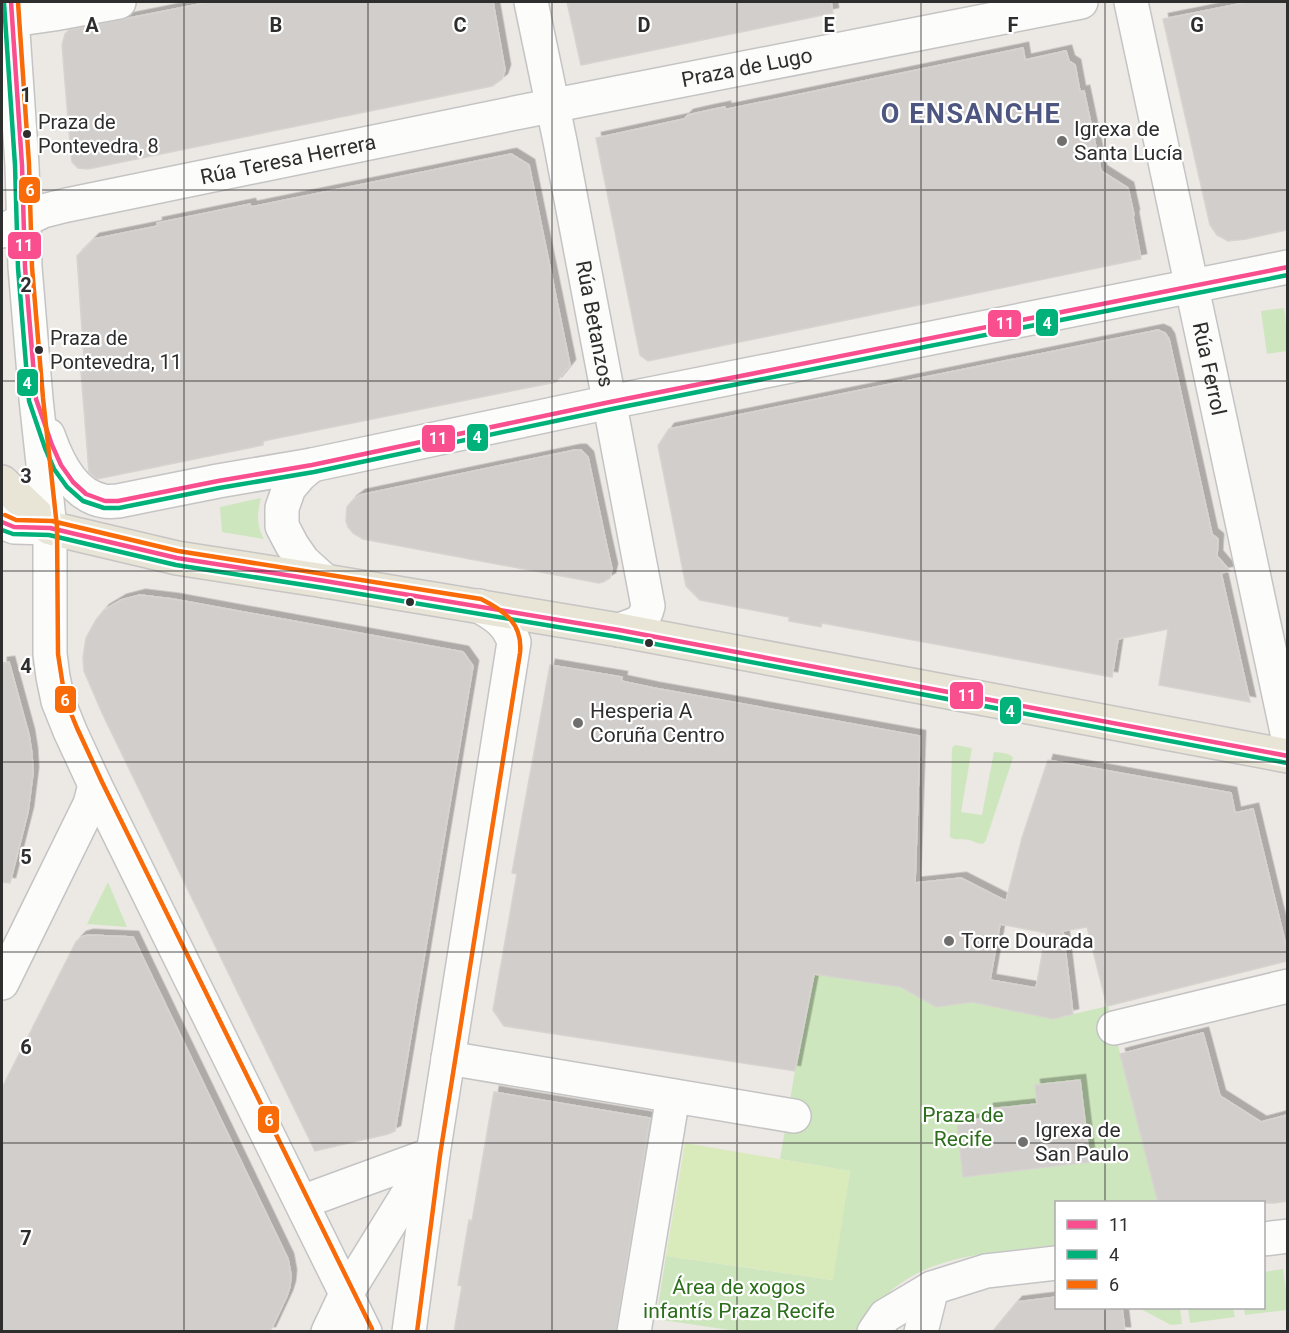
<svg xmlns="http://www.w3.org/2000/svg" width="1289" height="1333" font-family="Roboto,sans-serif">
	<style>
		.green { fill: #cee6be }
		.pitch { fill: #d9eabb }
		.building { fill: #d1cecb; stroke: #d7d4d0; stroke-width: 1.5; fill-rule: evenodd; filter: url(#shadow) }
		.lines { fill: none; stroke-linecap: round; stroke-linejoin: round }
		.minor-casing { stroke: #c5c4c5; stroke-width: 36 }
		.major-casing { stroke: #c6c5c4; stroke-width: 36 }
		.minor { stroke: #fcfcfb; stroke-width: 33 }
		.major { stroke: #e8e4d6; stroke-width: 33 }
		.bus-1-casing { stroke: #fff; stroke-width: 9 }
		.bus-2-casing { stroke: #fff; stroke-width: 9 }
		.bus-3-casing { stroke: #fff; stroke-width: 9 }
		.bus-1 { stroke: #f94f8e; stroke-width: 4.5 }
		.bus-2 { stroke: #00b17a; stroke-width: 4.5 }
		.bus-3 { stroke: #f96b09; stroke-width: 4.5 }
		.grid { fill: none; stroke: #2e2e2e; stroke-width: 1.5; stroke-opacity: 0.55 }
		.bus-dot { fill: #2e2e2e; stroke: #fff; stroke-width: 2 }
		.poi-dot { fill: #706f6e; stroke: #fff; stroke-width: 2 }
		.labels { text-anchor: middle; stroke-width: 4.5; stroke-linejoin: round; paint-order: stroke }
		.bus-label { font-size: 20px; fill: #2e2e2e; stroke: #fff; text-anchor: start }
		.street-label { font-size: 21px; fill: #2e2e2e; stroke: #fff }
		.poi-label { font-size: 21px; fill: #2e2e2e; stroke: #fff; text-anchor: start }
		.park-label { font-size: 21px; fill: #2c6e1b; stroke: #fff }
		.district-label { font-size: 27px; font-weight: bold; letter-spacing: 1.5px; fill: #4d5680; stroke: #fff }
		.grid-label { font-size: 20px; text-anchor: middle; font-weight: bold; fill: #2e2e2e; stroke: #fff; stroke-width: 4.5; stroke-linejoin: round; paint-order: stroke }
		.line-badge { stroke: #fff; stroke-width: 2 }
		.badge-label { font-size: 16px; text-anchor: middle; font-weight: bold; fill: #fff }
	</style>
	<defs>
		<filter id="shadow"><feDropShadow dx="5.5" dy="-5.5" stdDeviation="0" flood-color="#0004"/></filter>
	</defs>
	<rect width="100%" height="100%" fill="#ece8e4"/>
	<!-- green -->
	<path class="green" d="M 1284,308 L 1287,332 L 1287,351 L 1267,354 L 1261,311 Z
		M 261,498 C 257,514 256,524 264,539 L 222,532 L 220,507 Z
		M 955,745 L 972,748 L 961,812 L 982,815 L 994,752 C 1000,753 1009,752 1013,758 L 986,840 L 983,844 C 978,844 974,841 969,840 C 962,838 956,841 950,837 L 952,748 Z
		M 108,882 L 127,927 L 87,924 Z
		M 815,974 L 901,987 L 936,1007 L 972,1002 L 1053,1019 L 1108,1006 L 1157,1198 L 1162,1202 L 1056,1202 L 1056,1245 C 1003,1252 936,1253 893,1289 C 878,1300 868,1317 857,1331 L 736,1331 L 656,1319 L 666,1256 L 832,1280 L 850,1171 L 780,1159 L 795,1071 Z
		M 1283,1269 L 1287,1299 L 1287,1310 L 1245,1315 L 1244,1308 L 1264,1308 L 1264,1272 Z
		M 1139,1308 L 1180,1308 L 1182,1324 L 1171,1325 Z
		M 1188,1308 L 1233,1308 L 1235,1317 L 1190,1323 Z"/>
	<!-- pitch -->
	<path class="pitch" d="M 685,1143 L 850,1171 L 833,1280 L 666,1256 Z"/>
	<!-- building -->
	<path class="building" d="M 210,2 L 493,2 L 505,70 L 502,79 L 492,86 L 88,169 L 78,168 L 72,162 L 71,155 L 62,45 L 65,34 L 69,30 Z
		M 567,2 L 831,2 L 833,13 L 581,65 Z
		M 1249,2 L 1287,2 L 1287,230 L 1246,239 L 1228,241 L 1217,235 L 1210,225 L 1163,19 Z
		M 1023,48 L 1025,60 L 1066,51 L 1069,61 L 1075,65 L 1080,92 L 1084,91 L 1101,171 L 1128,188 L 1134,215 L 1133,217 L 1141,259 L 648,361 L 640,355 L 596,138 L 684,119 L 688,115 L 710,110 L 725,107 L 725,109 L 728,109 Z
		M 511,154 L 529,165 L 570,365 L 556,382 L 263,441 L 263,445 L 97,479 L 89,472 L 80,359 L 84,359 L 77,256 L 94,239 L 158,226 L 157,223 L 250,204 L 251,207 Z
		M 1158,330 L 1165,333 L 1169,339 L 1212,534 L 1218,539 L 1217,556 L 1230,571 L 1221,573 L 1250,702 L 1159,685 L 1168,629 L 1118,639 L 1112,677 L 822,623 L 821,627 L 789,621 L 789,617 L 700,600 L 686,586 L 658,446 L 669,429 Z
		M 575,450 L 581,450 L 588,457 L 607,547 L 612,569 L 610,578 L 603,582 L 599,583 L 363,539 L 353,533 L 348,527 L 346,521 L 347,507 L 352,501 L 360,495 Z
		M 140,595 L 173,599 L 463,652 L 473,666 L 395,1131 L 388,1134 L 315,1151 L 103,715 L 84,671 L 83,658 L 86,638 L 96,620 L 104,610 L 121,600 Z
		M 9,662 L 29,735 L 32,754 L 33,773 L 28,812 L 10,883 L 2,882 L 2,663 Z
		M 550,665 L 622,677 L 621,681 L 654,688 L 920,736 L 915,883 L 961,878 L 1006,901 L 1022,838 L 1048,760 L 1231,793 L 1235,813 L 1253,809 L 1287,950 L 1287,961 L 1107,1006 L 1087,927 L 1063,931 L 1073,1014 L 1053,1019 L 972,1002 L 936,1007 L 901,987 L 814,974 L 795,1071 L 504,1026 L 493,1010 L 517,874 L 512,873 ZM 1000,924 L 1046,933 L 1036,988 L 990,980 Z
		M 88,935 L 133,937 L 288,1259 L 291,1275 L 290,1286 L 287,1296 L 270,1332 L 2,1332 L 2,1088 L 76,942 L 81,937 Z
		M 1203,1033 L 1220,1096 L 1261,1122 L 1287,1115 L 1287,1201 L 1275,1203 L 1158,1203 L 1120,1054 Z
		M 1080,1080 L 1090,1162 L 963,1177 L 957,1122 L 989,1118 L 988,1109 L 1037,1104 L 1035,1085 Z
		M 494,1092 L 650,1118 L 616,1332 L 454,1332 L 462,1286 L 458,1285 L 469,1220 L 472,1221 Z
		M 1056,1297 L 1056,1308 L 1122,1308 L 1125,1332 L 992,1332 L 1017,1302 Z"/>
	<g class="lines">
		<!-- minor casing -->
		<g class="minor-casing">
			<g id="minor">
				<path d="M 11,2 L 22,165 L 25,267 L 36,399 L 50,528 L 50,654 L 53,677 L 58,701 L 70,731 L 95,785 L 365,1332"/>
				<path id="s1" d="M 531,2 L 560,141 L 648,606 C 644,624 635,624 619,630"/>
				<path id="s2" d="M 1131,2 L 1288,737"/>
				<path d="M 12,20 L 54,14 L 119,2"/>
				<path id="s3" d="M 2,231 L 43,211 L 67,205 L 520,112 L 1081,2"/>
				<path d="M 48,435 C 57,461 73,496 104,501 C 108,502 114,501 118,501 L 218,481 L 312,465 L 610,402 L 1288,267"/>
				<path d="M 312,465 L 300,475 L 289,488 L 282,508 L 282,526 L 292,545 L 303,561 L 325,581"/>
				<path d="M 2,522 L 14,527 L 50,528"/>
				<path d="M 2,983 L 90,804 L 95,785"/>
				<path d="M 1114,1028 L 1288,986"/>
				<path d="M 448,1058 L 794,1116"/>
				<path d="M 302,1202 L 433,1154"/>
				<path d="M 1264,1239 L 1288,1236"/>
				<path d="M 328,1332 L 346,1294 L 427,1163"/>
				<path d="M 409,1332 L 433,1154 L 514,642 C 507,622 496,616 479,606"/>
				<path d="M 634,1332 L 673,1096"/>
				<path d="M 874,1332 L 885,1316 L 932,1288 L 986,1271 L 1056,1263"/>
				<path d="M 921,1332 L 932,1288"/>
			</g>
		</g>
		<!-- major casing -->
		<g class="major-casing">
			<path id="major" d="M 2,482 L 50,528 L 177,558 L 325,581 L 619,630 L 1288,756"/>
		</g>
		<!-- minor -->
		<use href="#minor" class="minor"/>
		<!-- major -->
		<use href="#major" class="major"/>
		<!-- bus-1 casing -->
		<g class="bus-1-casing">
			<path id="bus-1" d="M 11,2 L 22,165 L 25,267 L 36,399 L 52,445 L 61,465 L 73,482 L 86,494 L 105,501 L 118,501 L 218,481 L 312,465 L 610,402 L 1288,267
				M 2,522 L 14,527 L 50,528 L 177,558 L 325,581 L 619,630 L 1288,756"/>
		</g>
		<!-- bus-2 casing -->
		<g class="bus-2-casing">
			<path id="bus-2" d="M 4,3 L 15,165 L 18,268 L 29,401 L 45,448 L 54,469 L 67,487 L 83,501 L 104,508 L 119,508 L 219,488 L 314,472 L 612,409 L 1288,275
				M 2,530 L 13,534 L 49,535 L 176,565 L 324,588 L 618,637 L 1287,763"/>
		</g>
		<!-- bus-3 casing -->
		<g class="bus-3-casing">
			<path id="bus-3" d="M 18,2 L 29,164 L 32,267 L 43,398 L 57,527 L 58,654 L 65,699 L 77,728 L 102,782 L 372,1329
				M 5,515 L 16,520 L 52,521 L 178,551 L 481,599 C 505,611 523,624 520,653 L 440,1155 L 417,1332"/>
		</g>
		<!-- bus-1 -->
		<use href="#bus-1" class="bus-1"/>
		<!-- bus-2 -->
		<use href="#bus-2" class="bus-2"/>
		<!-- bus-3 -->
		<use href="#bus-3" class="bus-3"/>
	</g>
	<!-- grid -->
	<path class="grid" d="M 184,2 L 184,1332M 368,2 L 368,1332M 552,2 L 552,1332M 737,2 L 737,1332M 921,2 L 921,1332M 1105,2 L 1105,1202M 2,190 L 1288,190M 2,381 L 1288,381M 2,571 L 1288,571M 2,762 L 1288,762M 2,952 L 1288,952M 2,1143 L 1288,1143M 1105,1308 L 1105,1332"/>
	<!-- markers -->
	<g class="bus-dot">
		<circle cx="27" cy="134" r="5"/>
		<circle cx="39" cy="350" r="5"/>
		<circle cx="410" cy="602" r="5"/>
		<circle cx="649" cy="643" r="5"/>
	</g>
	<g class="poi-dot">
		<circle cx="1062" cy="141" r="6"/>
		<circle cx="578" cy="723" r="6"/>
		<circle cx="949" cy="941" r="6"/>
		<circle cx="1023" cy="1142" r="6"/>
	</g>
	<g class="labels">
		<!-- bus labels -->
		<g class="bus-label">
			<text x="38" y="129">Praza de<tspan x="38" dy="24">Pontevedra, 8</tspan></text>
			<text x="50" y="345">Praza de<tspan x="50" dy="24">Pontevedra, 11</tspan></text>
		</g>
		<!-- street labels -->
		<g class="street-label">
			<text dy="7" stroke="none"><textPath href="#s3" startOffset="764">Praza de Lugo</textPath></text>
			<text dy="7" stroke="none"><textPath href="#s3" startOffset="296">Rúa Teresa Herrera</textPath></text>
			<text dy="7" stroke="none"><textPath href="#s1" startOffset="328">Rúa Betanzos</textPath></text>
			<text dy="7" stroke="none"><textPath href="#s2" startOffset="375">Rúa Ferrol</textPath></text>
		</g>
		<!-- poi labels -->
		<g class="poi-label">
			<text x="1074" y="136">Igrexa de<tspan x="1074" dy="24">Santa Lucía</tspan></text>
			<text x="590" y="718">Hesperia A<tspan x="590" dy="24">Coruña Centro</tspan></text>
			<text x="961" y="948">Torre Dourada</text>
			<text x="1035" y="1137">Igrexa de<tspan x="1035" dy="24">San Paulo</tspan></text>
		</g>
		<!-- park labels -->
		<g class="park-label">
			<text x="963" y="1122">Praza de<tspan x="963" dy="24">Recife</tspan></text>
			<text x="739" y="1294">Área de xogos<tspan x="739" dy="24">infantís Praza Recife</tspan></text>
		</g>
		<!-- district labels -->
		<g class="district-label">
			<text x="971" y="123">O ENSANCHE</text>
		</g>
	</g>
	<g class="grid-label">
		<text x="92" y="32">A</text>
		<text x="276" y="32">B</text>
		<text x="460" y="32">C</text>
		<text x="644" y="32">D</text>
		<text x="829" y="32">E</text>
		<text x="1013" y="32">F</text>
		<text x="1197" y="32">G</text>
		<text x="26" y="102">1</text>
		<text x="26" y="292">2</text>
		<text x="26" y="483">3</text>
		<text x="26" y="673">4</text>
		<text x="26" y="864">5</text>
		<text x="26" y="1054">6</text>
		<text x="26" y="1245">7</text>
	</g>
	<g class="line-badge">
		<rect x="18" y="176" width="23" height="28" rx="6" fill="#f96b09"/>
		<rect x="7" y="231" width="35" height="29" rx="6" fill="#f94f8e"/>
		<rect x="1035" y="308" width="24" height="29" rx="6" fill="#00b17a"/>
		<rect x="987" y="309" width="35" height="29" rx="6" fill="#f94f8e"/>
		<rect x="16" y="368" width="23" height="29" rx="6" fill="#00b17a"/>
		<rect x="466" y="423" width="23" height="29" rx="6" fill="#00b17a"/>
		<rect x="421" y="424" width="35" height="29" rx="6" fill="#f94f8e"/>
		<rect x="949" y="681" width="35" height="29" rx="6" fill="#f94f8e"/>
		<rect x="54" y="685" width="23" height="29" rx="6" fill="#f96b09"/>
		<rect x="999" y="696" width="23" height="29" rx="6" fill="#00b17a"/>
		<rect x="257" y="1105" width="23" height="29" rx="6" fill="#f96b09"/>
	</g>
	<g class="badge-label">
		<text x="30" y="196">6</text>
		<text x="24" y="251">11</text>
		<text x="1047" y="329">4</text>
		<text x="1005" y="329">11</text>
		<text x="27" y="389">4</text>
		<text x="477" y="443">4</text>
		<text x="438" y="444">11</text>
		<text x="967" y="701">11</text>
		<text x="65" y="706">6</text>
		<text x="1010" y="717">4</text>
		<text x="269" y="1126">6</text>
	</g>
	<!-- border -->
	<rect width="1289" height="1333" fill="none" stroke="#2e2e2e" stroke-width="6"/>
	<!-- legend -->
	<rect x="1055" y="1201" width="210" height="108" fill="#ffffff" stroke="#ababab" stroke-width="1.5"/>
	<rect x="1067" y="1220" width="30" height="9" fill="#f94f8e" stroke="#ababab" stroke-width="1.5"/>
	<text x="1109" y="1231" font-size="18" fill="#2e2e2e">11</text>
	<rect x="1067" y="1250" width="30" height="9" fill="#00b17a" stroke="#ababab" stroke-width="1.5"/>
	<text x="1109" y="1261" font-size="18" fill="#2e2e2e">4</text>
	<rect x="1067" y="1280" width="30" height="9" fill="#f96b09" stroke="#ababab" stroke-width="1.5"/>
	<text x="1109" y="1291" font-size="18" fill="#2e2e2e">6</text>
</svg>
